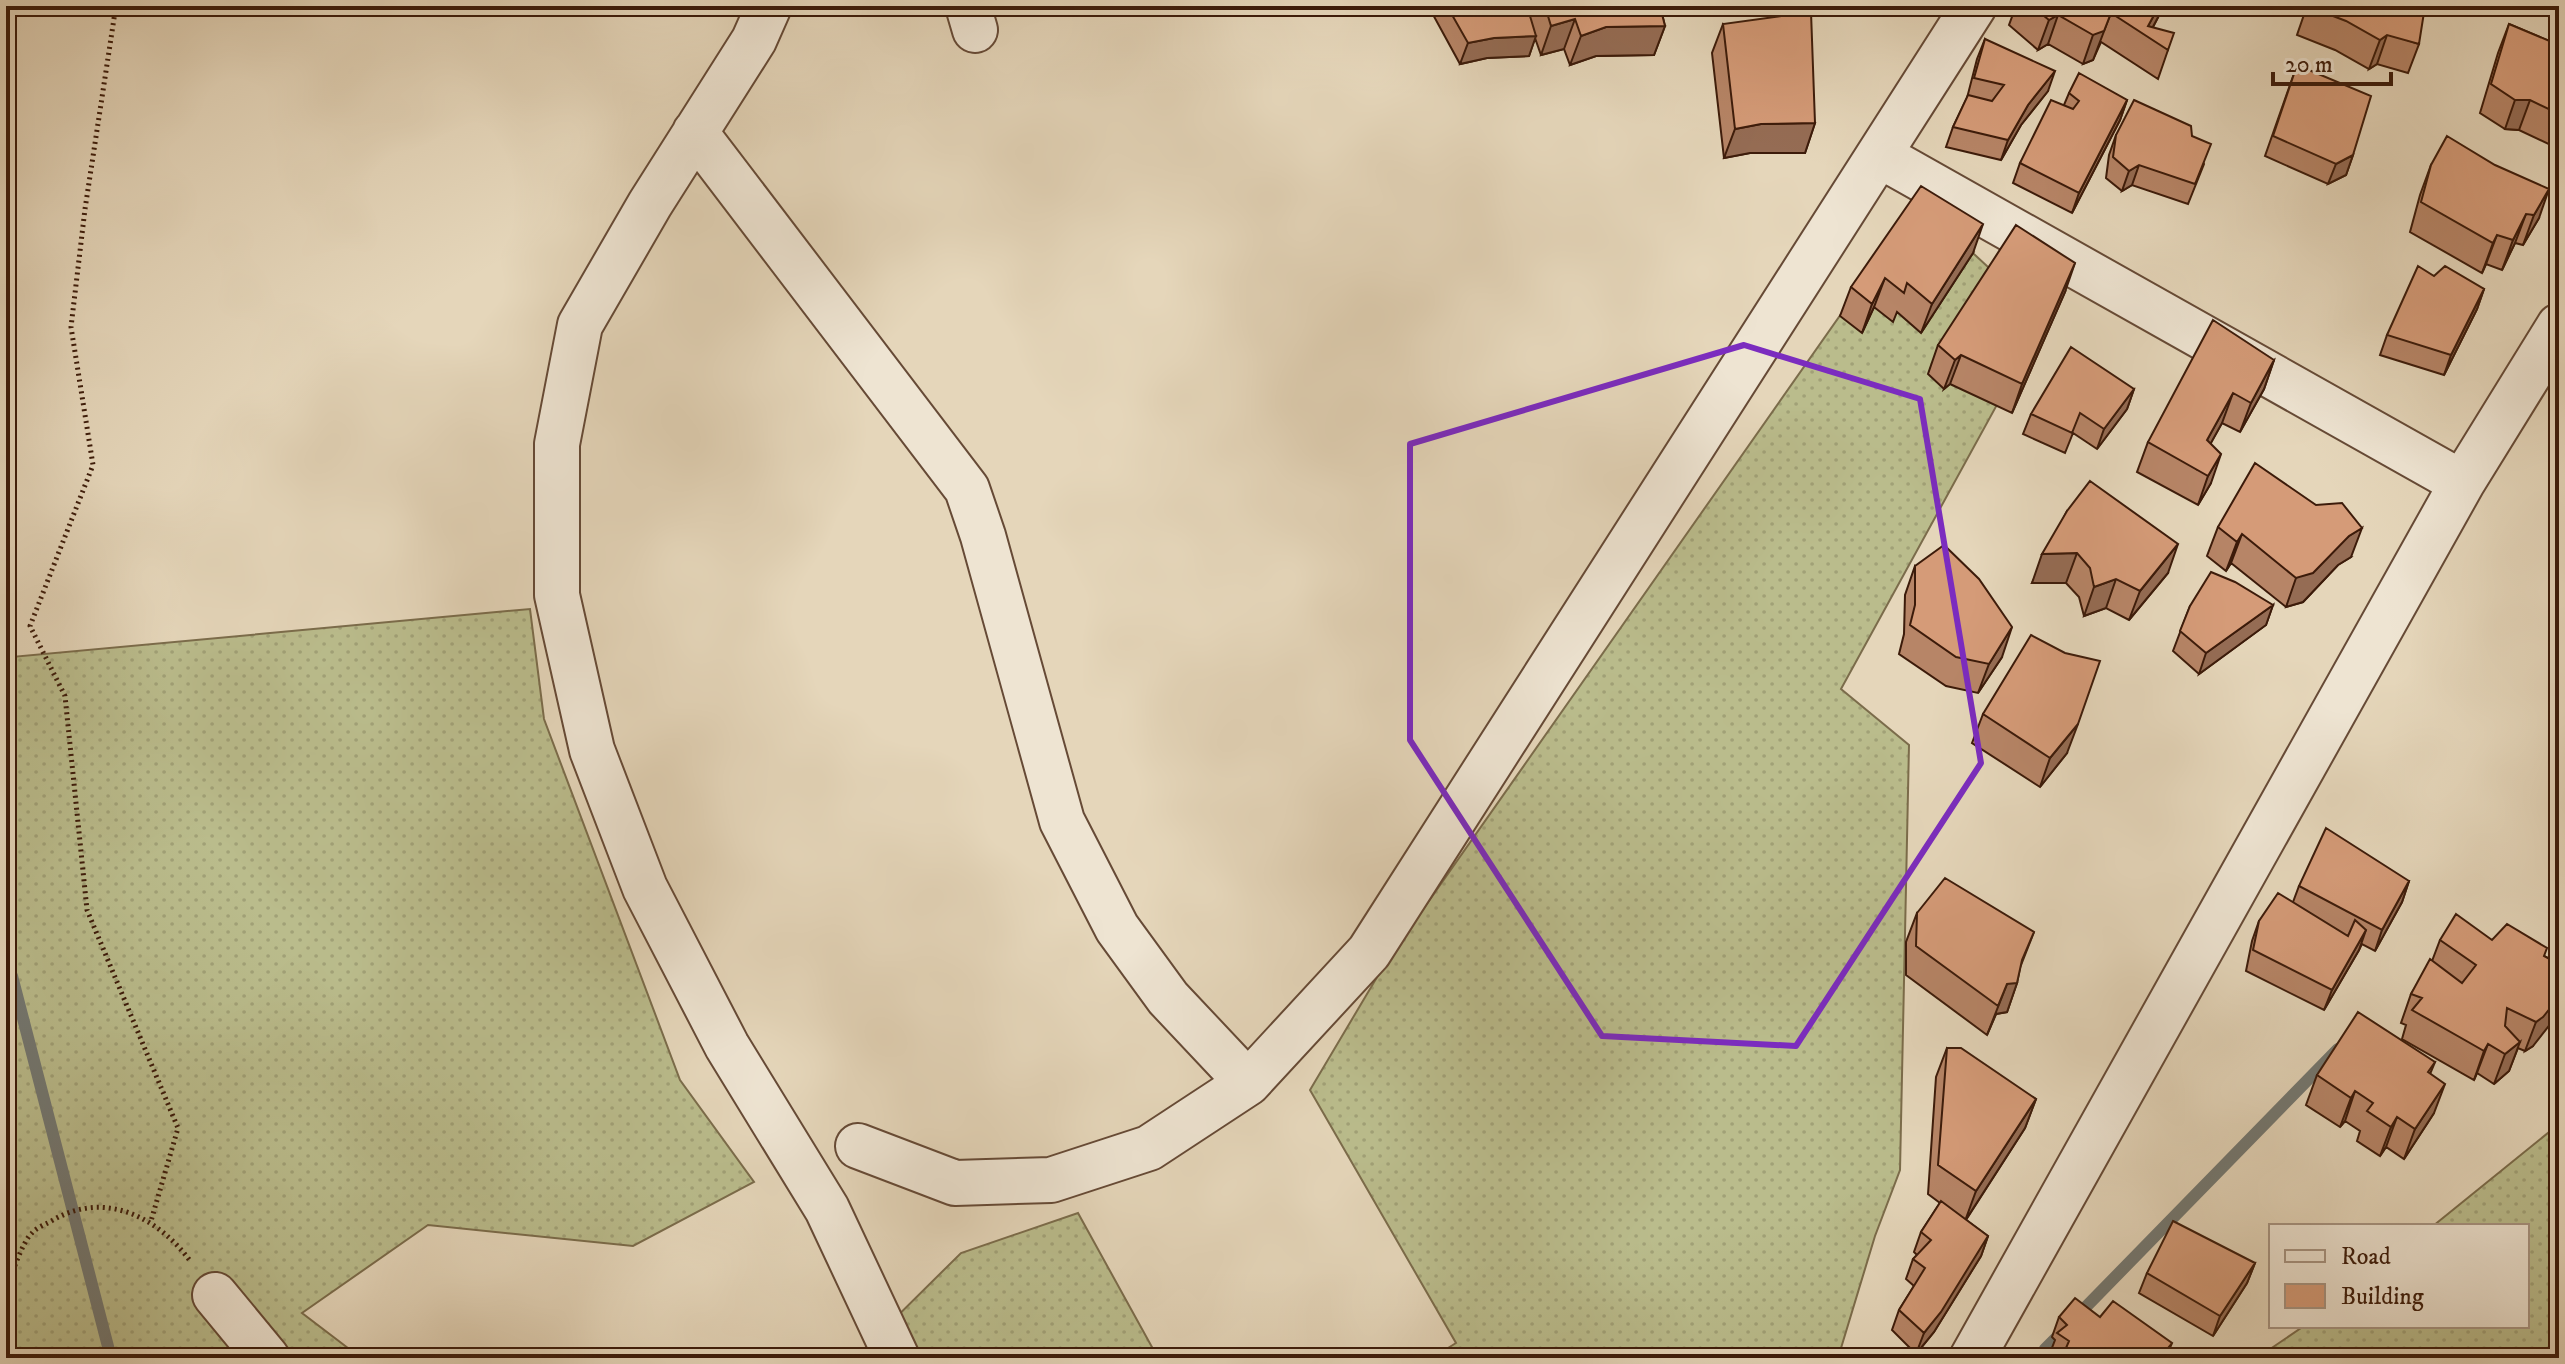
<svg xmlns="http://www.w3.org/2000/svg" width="2565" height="1364" font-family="'IM FELL DW Pica',serif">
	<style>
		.grass { fill: url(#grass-dots); stroke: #7b6c4b; stroke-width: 2 }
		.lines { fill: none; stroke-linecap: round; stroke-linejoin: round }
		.stream { stroke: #747973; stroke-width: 12 }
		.minor-casing { stroke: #664a36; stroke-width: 48 }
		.path { stroke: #3c1b0a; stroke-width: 5; stroke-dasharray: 2 4; stroke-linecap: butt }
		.minor { stroke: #eee4d2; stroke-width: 44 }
		.wall { fill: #b78567; stroke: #3c1b0a; stroke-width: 2 }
		.shaded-wall { fill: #956c54; stroke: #3c1b0a; stroke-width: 2 }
		.building { fill: #d59b78; stroke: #3c1b0a; stroke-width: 2 }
		.marked { fill: none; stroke: #7b2cbf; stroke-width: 6; stroke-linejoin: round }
	</style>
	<defs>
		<pattern id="grass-dots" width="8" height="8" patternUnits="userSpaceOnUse" patternTransform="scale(2)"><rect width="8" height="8" fill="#babc8c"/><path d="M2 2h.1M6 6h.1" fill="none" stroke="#a1a177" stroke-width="1.8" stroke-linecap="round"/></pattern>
	</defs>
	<rect width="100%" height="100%" fill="#e5d6ba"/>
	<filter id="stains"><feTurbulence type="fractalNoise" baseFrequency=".0025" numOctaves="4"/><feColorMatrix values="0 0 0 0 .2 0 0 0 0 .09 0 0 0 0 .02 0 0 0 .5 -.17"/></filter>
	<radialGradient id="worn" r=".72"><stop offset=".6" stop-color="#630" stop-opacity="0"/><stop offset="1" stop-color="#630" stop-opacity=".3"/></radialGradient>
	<!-- grass -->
	<path class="grass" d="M 1919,203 L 2044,319 L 1841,689 L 1909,745 L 1900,1170 L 1875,1236 L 1838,1358 L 1432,1358 L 1456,1343 L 1310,1090 L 1386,962 Z
		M 6,516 L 12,657 L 530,609 L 544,719 L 680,1080 L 754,1182 L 633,1246 L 428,1225 L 302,1313 L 361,1358 L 6,1358 Z
		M 2559,1124 L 2559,1358 L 2257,1358 L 2304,1326 L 2527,1326 L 2527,1226 L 2433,1226 Z
		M 1078,1213 L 1158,1358 L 855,1358 L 961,1253 Z"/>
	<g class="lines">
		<!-- stream -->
		<path class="stream" d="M 12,976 L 111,1358
			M 2077,1316 L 2338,1049
			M 2042,1358 L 2045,1349 L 2064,1330"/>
		<!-- minor casing -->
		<g class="minor-casing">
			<path id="minor" d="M 769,6 L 754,40 L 650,204 L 580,325 L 557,444 L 557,595 L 592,750 L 645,888 L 727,1046 L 827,1209 L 897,1358
				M 968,6 L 975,30
				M 695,132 L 967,489 L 983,536 L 1062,821 L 1117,928 L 1168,998 L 1248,1083
				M 1879,155 L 2462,483
				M 858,1146 L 955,1183 L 1051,1180 L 1149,1148 L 1248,1083 L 1369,952 L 1974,6
				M 215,1295 L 267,1358
				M 1972,1358 L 2462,483 L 2559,326"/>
		</g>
		<!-- path -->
		<path class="path" d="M 118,6 L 115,12 L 85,209 L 71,327 L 93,465 L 30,626 L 65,696 L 87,910 L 178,1128 L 151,1221
			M 6,1288 C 12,1275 22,1242 32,1233 C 37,1227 47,1224 53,1220 C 105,1190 158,1217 191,1262"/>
		<!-- minor -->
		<use href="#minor" class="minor"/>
	</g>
	<!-- wall -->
	<path class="wall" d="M 1433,6 L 1660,6 L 1665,26 L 1654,55 L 1596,56 L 1570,65 L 1564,49 L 1541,55 L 1535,38 L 1529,56 L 1487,58 L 1460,64 L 1431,11 Z
		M 2016,6 L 2164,6 L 2153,27 L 2168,50 L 2158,79 L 2101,42 L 2093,60 L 2083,64 L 2048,44 L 2038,50 L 2009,25 Z
		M 2307,6 L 2419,44 L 2408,73 L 2377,64 L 2369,69 L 2335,50 L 2297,35 Z
		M 1723,24 L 1815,123 L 1805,153 L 1750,153 L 1724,158 L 1712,53 Z
		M 2509,24 L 2559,45 L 2559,149 L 2519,130 L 2505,129 L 2480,113 L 2498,53 Z
		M 1985,39 L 2048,91 L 2021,125 L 2001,160 L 1946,147 L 1953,127 L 1967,98 L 1977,59 Z
		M 2297,65 L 2353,155 L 2346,175 L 2328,184 L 2265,156 Z
		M 2069,93 L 2127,100 L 2120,120 L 2072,213 L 2013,183 L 2020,163 L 2064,105 Z
		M 2116,135 L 2192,136 L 2204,164 L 2188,204 L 2132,185 L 2122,191 L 2106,178 L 2109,155 Z
		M 2431,165 L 2539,218 L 2523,245 L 2515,243 L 2502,270 L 2486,264 L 2482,273 L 2410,232 L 2420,195 Z
		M 1973,253 L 1921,333 L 1897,312 L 1893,322 L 1874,307 L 1862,333 L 1840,316 L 1851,287 Z
		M 2434,276 L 2484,289 L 2477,309 L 2444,375 L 2380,355 L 2387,335 Z
		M 2065,292 L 2012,413 L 1950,384 L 1944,389 L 1928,374 L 1938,345 Z
		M 2274,360 L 2264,389 L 2240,432 L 2222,423 L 2210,444 L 2211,483 L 2198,505 L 2137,472 L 2148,442 Z
		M 2134,389 L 2127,409 L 2097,449 L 2073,433 L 2065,453 L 2023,434 L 2031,414 Z
		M 2067,511 L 2168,573 L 2129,620 L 2106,608 L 2084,616 L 2079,597 L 2066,583 L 2032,583 Z
		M 2218,527 L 2351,557 L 2338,565 L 2303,602 L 2286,607 L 2231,563 L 2226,571 L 2207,556 Z
		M 1915,566 L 2002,657 L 1978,693 L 1946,686 L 1899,654 L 1904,634 L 1905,595 Z
		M 2273,605 L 2266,625 L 2199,674 L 2173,651 L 2190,606 Z
		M 1983,714 L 2067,753 L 2040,787 L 1972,743 Z
		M 2409,881 L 2402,902 L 2375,951 L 2362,944 L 2359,950 L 2324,1010 L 2246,971 L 2252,941 L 2259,921 L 2293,902 L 2299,886 Z
		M 1917,913 L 2020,968 L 2017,983 L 2007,1012 L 1996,1014 L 1987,1035 L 1906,975 L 1906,942 Z
		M 2440,940 L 2492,940 L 2544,956 L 2559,964 L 2533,1046 L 2525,1051 L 2518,1048 L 2509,1071 L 2494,1084 L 2477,1073 L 2474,1080 L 2402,1039 L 2406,1025 L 2401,1023 L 2411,994 L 2432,961 Z
		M 1947,1048 L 2036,1099 L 2025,1128 L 1966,1220 L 1988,1236 L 1981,1256 L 1934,1332 L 1916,1354 L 1892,1330 L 1899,1310 L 1914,1286 L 1906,1279 L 1913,1259 L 1917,1255 L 1914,1252 L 1921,1232 L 1940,1203 L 1928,1194 L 1936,1077 Z
		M 2435,1062 L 2430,1074 L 2434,1113 L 2404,1159 L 2386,1147 L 2380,1156 L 2357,1141 L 2360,1131 L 2345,1121 L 2340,1127 L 2306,1105 L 2317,1075 Z
		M 2255,1263 L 2247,1283 L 2213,1336 L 2139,1293 L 2147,1273 Z
		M 2059,1317 L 2100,1317 L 2166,1358 L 2057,1358 L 2050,1353 L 2055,1340 L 2052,1337 Z"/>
	<!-- shaded-wall -->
	<path class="shaded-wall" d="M 2159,6 L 2164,6 L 2148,36 L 2148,26 Z
		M 2111,13 L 2093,60 L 2083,64 L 2093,35 Z
		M 2058,15 L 2048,44 L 2038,50 L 2049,20 Z
		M 1575,19 L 1564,49 L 1541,55 L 1551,26 Z
		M 1665,26 L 1654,55 L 1596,56 L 1570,65 L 1581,36 L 1606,27 Z
		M 2387,35 L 2377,64 L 2369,69 L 2380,40 Z
		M 1536,36 L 1529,56 L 1487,58 L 1460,64 L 1468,43 L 1494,38 Z
		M 2055,71 L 2048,91 L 2021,125 L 2001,160 L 2008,140 L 2028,105 Z
		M 2127,100 L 2120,120 L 2072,213 L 2079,193 Z
		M 2515,100 L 2530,100 L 2519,130 L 2505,129 Z
		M 1815,123 L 1805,153 L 1750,153 L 1724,158 L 1735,129 L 1761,124 Z
		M 2353,155 L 2346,175 L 2328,184 L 2336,164 Z
		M 2139,165 L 2132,185 L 2122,191 L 2129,171 Z
		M 2549,189 L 2539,218 L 2523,245 L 2534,215 Z
		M 2526,214 L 2515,243 L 2502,270 L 2513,240 Z
		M 1983,224 L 1973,253 L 1921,333 L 1932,304 Z
		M 2497,235 L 2486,264 L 2482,273 L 2493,243 Z
		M 2075,263 L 2065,292 L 2012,413 L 2022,384 Z
		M 1885,278 L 1874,307 L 1862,333 L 1872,304 Z
		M 2484,289 L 2477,309 L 2444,375 L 2451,355 Z
		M 1961,355 L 1950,384 L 1944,389 L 1955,360 Z
		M 2274,360 L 2264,389 L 2240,432 L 2251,403 Z
		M 2134,389 L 2127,409 L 2097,449 L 2104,429 Z
		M 2233,393 L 2222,423 L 2196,470 L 2207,440 Z
		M 2221,454 L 2211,483 L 2198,505 L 2208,476 Z
		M 2362,528 L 2351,557 L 2338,565 L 2303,602 L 2286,607 L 2296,578 L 2349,536 Z
		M 2242,534 L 2231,563 L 2226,571 L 2237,542 Z
		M 2178,544 L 2168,573 L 2129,620 L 2140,591 Z
		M 2077,553 L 2066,583 L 2032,583 L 2042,554 Z
		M 2116,579 L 2106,608 L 2084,616 L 2094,587 Z
		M 2273,605 L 2266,625 L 2199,674 L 2206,653 Z
		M 2012,627 L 2002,657 L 1978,693 L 1989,664 Z
		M 2078,724 L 2067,753 L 2040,787 L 2050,758 Z
		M 2409,881 L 2402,902 L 2375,951 L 2382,930 Z
		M 2366,930 L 2359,950 L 2324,1010 L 2332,990 Z
		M 2034,932 L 2014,983 L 2017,983 L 2007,1012 L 1996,1014 L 1987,1035 L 2007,984 L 2022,960 Z
		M 2559,997 L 2559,1013 L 2533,1046 L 2525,1051 L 2536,1022 Z
		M 2520,1042 L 2509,1071 L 2494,1084 L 2505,1054 Z
		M 2488,1044 L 2477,1073 L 2474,1080 L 2484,1051 Z
		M 2445,1084 L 2434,1113 L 2404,1159 L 2415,1129 Z
		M 2355,1091 L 2345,1121 L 2340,1127 L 2351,1098 Z
		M 2036,1099 L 2025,1128 L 1965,1221 L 1976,1191 Z
		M 2397,1117 L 2386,1147 L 2380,1156 L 2391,1127 Z
		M 1988,1236 L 1981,1256 L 1934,1332 L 1916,1354 L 1924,1333 Z
		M 2255,1263 L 2247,1283 L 2213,1336 L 2220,1316 Z
		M 2172,1343 L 2166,1358 L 2160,1358 Z"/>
	<!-- building -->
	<path class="building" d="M 1447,6 L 1527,6 L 1536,36 L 1494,38 L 1468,43 Z
		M 1545,6 L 1660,6 L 1665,26 L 1606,27 L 1581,36 L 1575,19 L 1551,26 Z
		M 2032,6 L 2159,6 L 2148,26 L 2174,33 L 2168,50 L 2111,13 L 2104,31 L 2093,35 L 2058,15 L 2049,20 Z
		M 2307,6 L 2425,6 L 2419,44 L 2387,35 L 2380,40 L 2346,21 Z
		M 1811,12 L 1815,123 L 1761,124 L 1735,129 L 1723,24 Z
		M 2509,24 L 2559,45 L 2559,114 L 2530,100 L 2515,100 L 2491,84 Z
		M 1985,39 L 2055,71 L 2028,105 L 2008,140 L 1953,127 L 1968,95 L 1992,101 L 2004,85 L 1974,78 Z
		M 2297,65 L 2371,96 L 2353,155 L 2336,164 L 2273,136 Z
		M 2079,73 L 2127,100 L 2079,193 L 2020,163 L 2051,100 L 2073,109 L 2079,101 L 2069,93 Z
		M 2134,100 L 2191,126 L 2192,136 L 2211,144 L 2195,184 L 2139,165 L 2129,171 L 2113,157 L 2116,135 Z
		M 2447,136 L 2495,165 L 2549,189 L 2534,215 L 2526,214 L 2513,240 L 2497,235 L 2493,243 L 2421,202 L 2431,165 Z
		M 1921,186 L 1983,224 L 1932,304 L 1907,283 L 1904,293 L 1885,278 L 1872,304 L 1851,287 Z
		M 2016,225 L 2075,263 L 2022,384 L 1961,355 L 1955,360 L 1938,345 Z
		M 2418,266 L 2434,276 L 2445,266 L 2484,289 L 2451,355 L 2387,335 Z
		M 2213,320 L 2274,360 L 2251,403 L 2233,393 L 2207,440 L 2221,454 L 2208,476 L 2148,442 Z
		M 2071,347 L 2134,389 L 2104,429 L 2080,413 L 2072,433 L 2031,414 Z
		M 2255,463 L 2316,505 L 2342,503 L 2362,528 L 2349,536 L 2313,573 L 2296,578 L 2242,534 L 2237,542 L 2218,527 Z
		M 2090,481 L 2178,544 L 2140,591 L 2116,579 L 2094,587 L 2090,568 L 2077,553 L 2042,554 L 2067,511 Z
		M 1944,545 L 1979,579 L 2012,627 L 1989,664 L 1956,657 L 1910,625 L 1915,605 L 1915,566 Z
		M 2211,572 L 2235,582 L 2273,605 L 2206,653 L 2180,631 L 2190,606 Z
		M 2031,635 L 2065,653 L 2100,661 L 2078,724 L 2050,758 L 1983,714 Z
		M 2326,828 L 2409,881 L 2382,930 L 2299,886 Z
		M 1945,878 L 2034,932 L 2022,960 L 2017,983 L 2007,984 L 1998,1006 L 1916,946 L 1917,913 Z
		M 2278,893 L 2348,936 L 2355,920 L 2366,930 L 2332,990 L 2253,950 L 2259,921 Z
		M 2456,914 L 2492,940 L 2507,924 L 2547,948 L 2544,956 L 2559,964 L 2559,997 L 2543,1017 L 2536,1022 L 2507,1008 L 2505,1026 L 2520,1042 L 2505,1054 L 2488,1044 L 2484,1051 L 2412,1010 L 2422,998 L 2411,994 L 2430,959 L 2462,983 L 2476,965 L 2440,940 Z
		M 2358,1012 L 2435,1062 L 2428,1072 L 2445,1084 L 2415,1129 L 2397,1117 L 2391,1127 L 2367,1111 L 2373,1103 L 2355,1091 L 2351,1098 L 2317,1075 Z
		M 1947,1048 L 1961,1048 L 2036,1099 L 1976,1191 L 1938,1165 Z
		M 1941,1201 L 1988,1236 L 1941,1312 L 1924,1333 L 1899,1310 L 1925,1268 L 1913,1259 L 1931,1240 L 1921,1232 Z
		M 2173,1221 L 2255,1263 L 2220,1316 L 2147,1273 Z
		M 2075,1298 L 2100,1317 L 2113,1301 L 2172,1343 L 2160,1358 L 2075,1358 L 2066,1348 L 2069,1341 L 2057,1333 L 2067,1325 L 2059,1317 Z"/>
	<!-- marked area -->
	<path class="marked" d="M 1744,345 L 1920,399 L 1981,763 L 1796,1046 L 1602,1036 L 1410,740 L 1410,444 Z"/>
	<!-- margin -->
	<rect width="2565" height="1364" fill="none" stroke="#e5d6ba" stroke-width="32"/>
	<rect x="8" y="8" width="2549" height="1348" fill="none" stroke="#3c1b0a" stroke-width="4"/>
	<rect x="16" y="16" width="2533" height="1332" fill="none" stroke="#3c1b0a" stroke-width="2"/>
	<!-- legend -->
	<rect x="2269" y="1224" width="260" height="104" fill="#eee4d2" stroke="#a79482" stroke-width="2"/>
	<rect x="2285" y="1250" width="40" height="12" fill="#eee4d2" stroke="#a79482" stroke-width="2"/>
	<text x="2341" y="1264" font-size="24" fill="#3c1b0a">Road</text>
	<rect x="2285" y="1284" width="40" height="24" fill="#d59b78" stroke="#a79482" stroke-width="2"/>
	<text x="2341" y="1304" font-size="24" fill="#3c1b0a">Building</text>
	<!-- scale -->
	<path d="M2273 72v12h118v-12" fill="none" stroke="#3c1b0a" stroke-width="4"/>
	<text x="2285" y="72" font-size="24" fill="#3c1b0a" stroke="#eee4d2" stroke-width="6" paint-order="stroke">20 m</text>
	<rect width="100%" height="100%" filter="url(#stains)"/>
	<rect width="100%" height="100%" fill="url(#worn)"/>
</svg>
